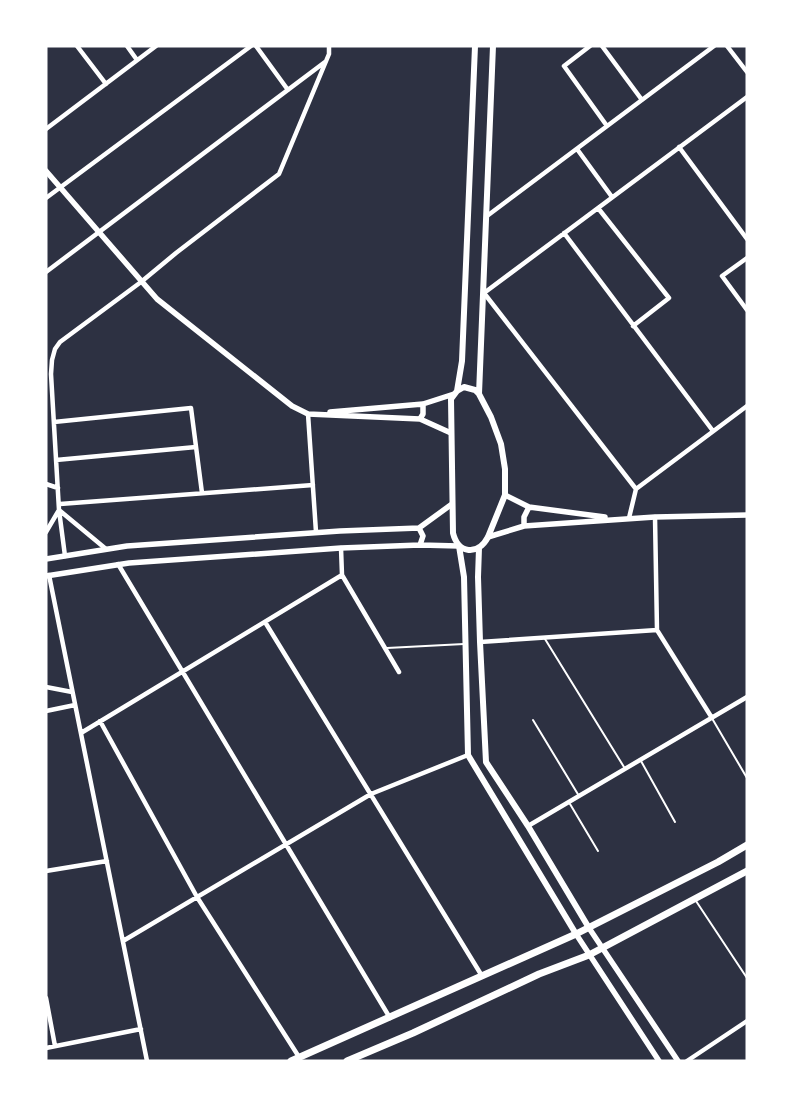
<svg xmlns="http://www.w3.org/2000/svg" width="793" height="1107" font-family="Overpass,sans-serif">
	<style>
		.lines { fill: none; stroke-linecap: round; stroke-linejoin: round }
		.service { stroke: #fff; stroke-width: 2 }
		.minor { stroke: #fff; stroke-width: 4.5 }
		.tertiary { stroke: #fff; stroke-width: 5.5 }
		.secondary { stroke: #fff; stroke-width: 6 }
		.primary { stroke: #fff; stroke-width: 7 }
	</style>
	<rect width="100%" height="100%" fill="#2d3142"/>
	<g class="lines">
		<!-- service -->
		<path class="service" d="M 545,639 L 624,767
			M 387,648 L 464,644
			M 533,720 L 579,796
			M 713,720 L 747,778
			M 641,761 L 675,822
			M 570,804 L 598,851
			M 696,901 L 747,978"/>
		<!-- minor -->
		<path class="minor" d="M 77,46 L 106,84
			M 127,46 L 137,60
			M 256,46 L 288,90
			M 590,46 L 564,66 L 607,126
			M 602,46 L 642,100
			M 727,46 L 747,72
			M 46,129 L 156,46
			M 679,147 L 747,239
			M 577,149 L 612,197
			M 46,198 L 251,46
			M 598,208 L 669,298 L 633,326
			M 487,216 L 714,46
			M 564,233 L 713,431
			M 747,258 L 722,276 L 747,310
			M 46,272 L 325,62
			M 308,414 L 316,532
			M 54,422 L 191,408 L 202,493
			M 56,460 L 196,447
			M 46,484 L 58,488
			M 636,489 L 484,293 L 747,97
			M 60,504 L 313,485
			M 59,510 L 106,549
			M 655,517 L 657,630 L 712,718
			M 629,518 L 636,489 L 747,406
			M 46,532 L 59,510
			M 341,548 L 342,575 L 399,672
			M 65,556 L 59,510 L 51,374 L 52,360 L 55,349 L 60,342 L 141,282 L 176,253 L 279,174 L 329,54 L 329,46
			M 118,564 L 390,1018
			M 49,575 L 147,1061
			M 265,622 L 482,976
			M 480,642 L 657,630
			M 46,687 L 72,692
			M 46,711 L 75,705
			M 100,721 L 197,897 L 299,1057
			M 81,733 L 342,575
			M 528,826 L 747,697
			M 46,871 L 107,861
			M 123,941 L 371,794 L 468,755
			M 46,998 L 55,1046
			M 46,1048 L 141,1029
			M 687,1061 L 747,1021"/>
		<!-- tertiary -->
		<path class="tertiary" d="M 46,171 L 157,299 L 292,406 L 308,414 L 420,419 L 451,433
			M 330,412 L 423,404 L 454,394
			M 420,419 L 423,414 L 423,404
			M 505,495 L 529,507 L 605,517
			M 524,526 L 524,517 L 529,507
			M 419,528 L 423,536 L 420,545
			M 488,537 L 524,526 L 655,517 L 747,515
			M 46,559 L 127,546 L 340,531 L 419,528 L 452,504
			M 46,576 L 129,563 L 341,548 L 420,545 L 459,546
			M 589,928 L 678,1061
			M 576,934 L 659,1061"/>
		<!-- secondary -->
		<path class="secondary" d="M 464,387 L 475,390 L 479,394 L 491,417 L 501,444 L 505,469 L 505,495 L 488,537 C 478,556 458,554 453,533 L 451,399 L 457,391 Z
			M 457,391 L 462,361 L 475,46
			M 479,394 L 493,46
			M 459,546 L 464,577 L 468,755 L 576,934
			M 479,548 L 478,577 L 480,642 L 486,762 L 528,826 L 589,928"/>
		<!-- primary -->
		<path class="primary" d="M 291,1061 L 576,934 L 718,862 L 747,845
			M 347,1061 L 413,1033 L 539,974 L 589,955 L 747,871"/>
	</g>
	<!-- border -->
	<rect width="793" height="1107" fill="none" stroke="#ffffff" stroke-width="95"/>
</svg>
